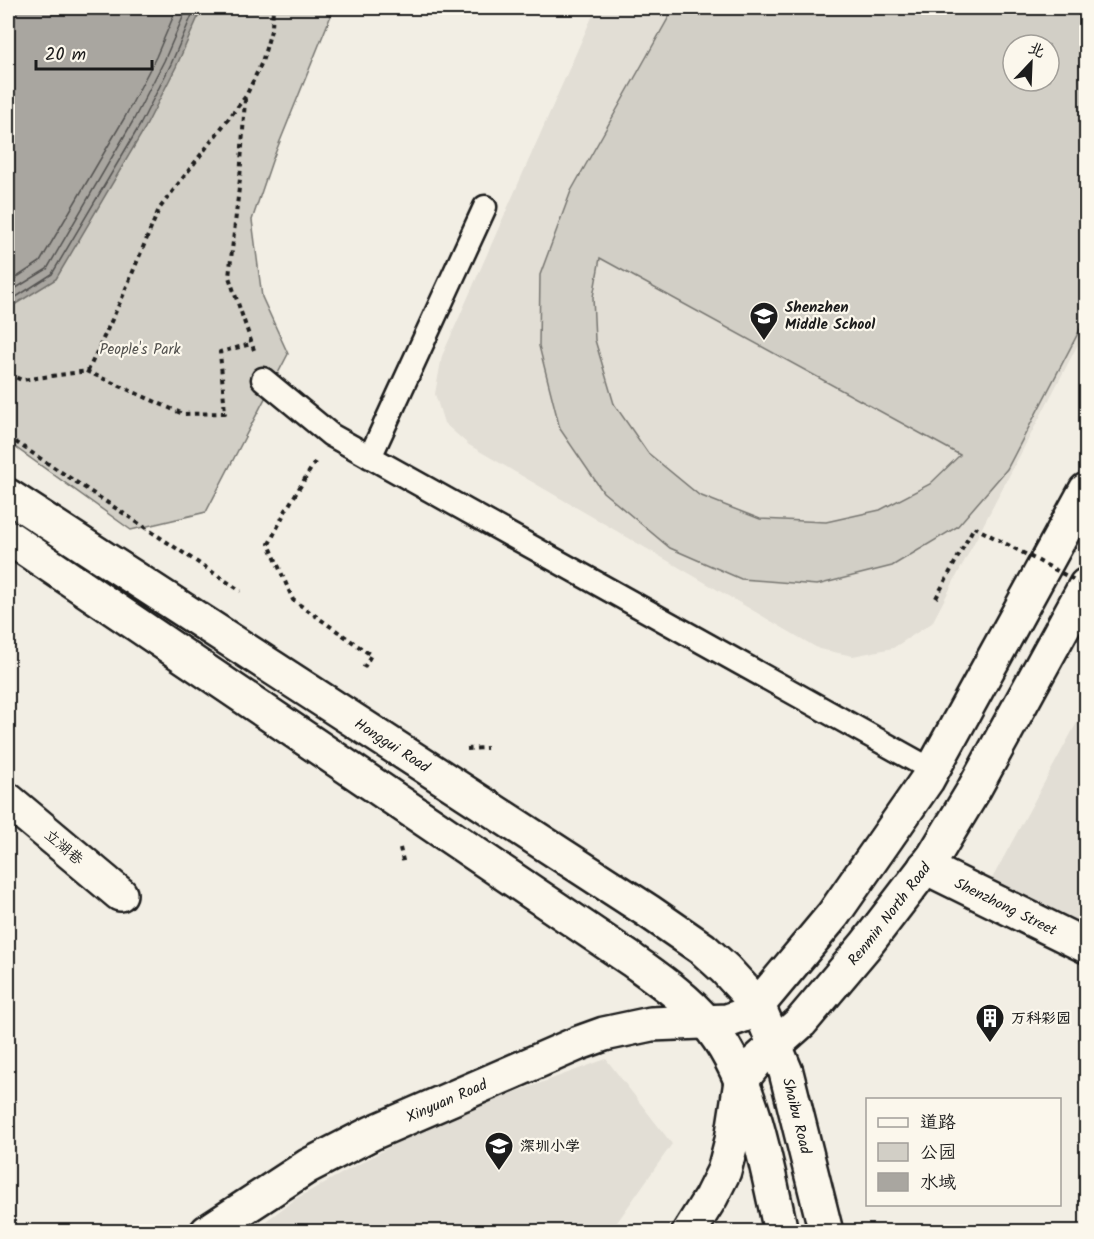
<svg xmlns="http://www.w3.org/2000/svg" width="1094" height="1239" font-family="Kalam,'LXGW WenKai TC',sans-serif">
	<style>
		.built { fill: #e2ded5; fill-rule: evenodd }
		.green { fill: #d2cfc6; stroke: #777671; stroke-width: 1.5; fill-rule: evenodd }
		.water { fill: #a9a6a0; stroke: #716f6b; stroke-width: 1.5 }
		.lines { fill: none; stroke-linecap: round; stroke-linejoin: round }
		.shore { stroke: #545351; stroke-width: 1.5 }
		.lane-casing { stroke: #1c1c1c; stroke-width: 27 }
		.street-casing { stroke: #1c1c1c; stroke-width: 38 }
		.secondary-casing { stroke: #1c1c1c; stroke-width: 38 }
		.path { stroke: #1c1c1c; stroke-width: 4; stroke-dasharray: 4.5 4.5; stroke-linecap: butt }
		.lane { stroke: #fbf7ec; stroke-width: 22 }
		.street { stroke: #fbf7ec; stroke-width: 33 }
		.secondary { stroke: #fbf7ec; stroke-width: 33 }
		.path-bridge { stroke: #1c1c1c; stroke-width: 4; stroke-dasharray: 4.5 4.5; stroke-linecap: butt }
		.labels { text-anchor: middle; stroke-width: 4.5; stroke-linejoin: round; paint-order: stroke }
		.poi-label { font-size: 15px; font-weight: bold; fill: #1c1c1c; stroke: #fbf7ec; text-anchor: start }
		.park-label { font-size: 15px; fill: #53524f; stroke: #fbf7ec }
		.street-label { font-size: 15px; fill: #1c1c1c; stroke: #fbf7ec }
	</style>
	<rect width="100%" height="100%" fill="#f2eee4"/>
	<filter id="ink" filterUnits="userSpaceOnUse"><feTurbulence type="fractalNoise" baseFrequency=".0167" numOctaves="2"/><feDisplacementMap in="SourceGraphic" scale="12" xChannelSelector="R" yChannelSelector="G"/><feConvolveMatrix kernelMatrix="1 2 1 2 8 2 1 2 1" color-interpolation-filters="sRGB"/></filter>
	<g filter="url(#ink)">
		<!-- built -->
		<path class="built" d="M 596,8 L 1086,8 L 1086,329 L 932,623 L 893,648 L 853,656 L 819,649 L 469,445 L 444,423 L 435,394 L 442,356 ZM 1013,45 L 1049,45 L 1049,81 L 1013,81 Z
			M 1086,706 L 1086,932 L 988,886 Z
			M 606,1059 L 672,1144 L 611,1231 L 251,1232 L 297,1198 L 437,1121 Z"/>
		<!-- green -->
		<path class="green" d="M 8,8 L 334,8 L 272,161 L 252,220 L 262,297 L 288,354 L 206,512 L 131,530 L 8,442 Z
			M 674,8 L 1086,8 L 1086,318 L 1007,469 L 957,527 L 892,566 L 817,585 L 741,579 L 670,548 L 603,492 L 560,429 L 539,346 L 540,275 L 571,191 ZM 1013,45 L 1049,45 L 1049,81 L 1013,81 ZM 600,258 L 960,455 L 930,484 L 880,510 L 826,522 L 760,519 L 699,495 L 648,453 L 614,404 L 595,340 L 593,297 Z"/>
		<!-- water -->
		<path class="water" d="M 8,8 L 202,8 L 176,67 L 145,128 L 56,279 L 14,305 L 8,306 Z"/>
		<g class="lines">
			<!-- shore -->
			<path class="shore" d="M 8,283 L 40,262 L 125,117 L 156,57 L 177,8
				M 8,293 L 47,269 L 133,121 L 164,61 L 187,8
				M 8,300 L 13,299 L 52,274 L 140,125 L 171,64 L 195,8"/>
			<!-- lane casing -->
			<g class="lane-casing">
				<path id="lane" d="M 263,379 L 331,435 L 932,770
					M 370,457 L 485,207"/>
			</g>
			<!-- street casing -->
			<g class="street-casing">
				<g id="street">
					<path d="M 8,800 L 120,894"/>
					<path id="s1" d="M 925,867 L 1086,946"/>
				</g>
			</g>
			<!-- secondary casing -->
			<g class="secondary-casing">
				<g id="secondary">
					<path id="s2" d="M 8,496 L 648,911 L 703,949 L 725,969 L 758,1005 L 786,1072 L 826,1232"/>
					<path d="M 8,537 L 632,960 C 658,979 685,997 706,1022 C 753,1076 766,1164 781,1232"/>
					<path id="s3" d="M 207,1232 L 308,1166 L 372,1133 L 579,1043 L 604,1034 L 651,1024 L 727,1021 L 744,1015 L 758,1005 L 833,915 L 927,780 L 1086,490"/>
					<path id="s4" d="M 689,1232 L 711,1197 L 724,1171 L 732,1140 L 741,1081 L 756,1062 L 801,1022 L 865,946 L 934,856 L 972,793 L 1086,585"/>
				</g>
			</g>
			<!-- path -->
			<path class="path" d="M 245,99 L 240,179 L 229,277 L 254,350
				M 86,371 L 183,414 L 225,413 L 220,352 L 251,344
				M 8,374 L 22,380 L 88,371 L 122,298 L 159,209 L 246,96 L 262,62 L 272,27 L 273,8
				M 8,437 L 241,591
				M 315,462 L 286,510 L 269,544 L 293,600 L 371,655 L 363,669
				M 936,598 L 974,527
				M 467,749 L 487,748
				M 400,848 L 404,865"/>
			<!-- lane -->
			<use href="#lane" class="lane"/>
			<!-- street -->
			<use href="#street" class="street"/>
			<!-- secondary -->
			<use href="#secondary" class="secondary"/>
			<!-- path-bridge -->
			<path class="path-bridge" d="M 974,527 L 1086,586"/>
		</g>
	</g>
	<!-- icons -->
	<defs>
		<g id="school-pin" transform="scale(1.5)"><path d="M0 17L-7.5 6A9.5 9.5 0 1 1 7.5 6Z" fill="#1c1c1c" stroke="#fbf7ec"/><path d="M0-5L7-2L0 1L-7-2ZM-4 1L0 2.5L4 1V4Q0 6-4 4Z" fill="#fff"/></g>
		<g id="building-pin" transform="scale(1.5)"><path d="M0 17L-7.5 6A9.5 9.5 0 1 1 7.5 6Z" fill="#1c1c1c" stroke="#fbf7ec"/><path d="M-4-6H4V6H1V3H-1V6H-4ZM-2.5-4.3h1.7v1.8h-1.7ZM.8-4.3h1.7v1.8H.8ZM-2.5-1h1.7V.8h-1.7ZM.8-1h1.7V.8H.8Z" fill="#fff"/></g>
	</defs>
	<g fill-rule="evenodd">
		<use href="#school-pin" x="764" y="316"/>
		<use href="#building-pin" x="990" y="1018"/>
		<use href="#school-pin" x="499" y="1146"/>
	</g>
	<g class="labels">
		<!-- poi labels -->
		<g class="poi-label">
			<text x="785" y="312">Shenzhen<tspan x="785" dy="17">Middle School</tspan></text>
			<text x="1011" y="1023">万科彩园</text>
			<text x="520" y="1151">深圳小学</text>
		</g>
		<!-- park labels -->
		<g class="park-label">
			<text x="140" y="354">People's Park</text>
		</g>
		<!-- street labels -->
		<g class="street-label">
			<text dy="5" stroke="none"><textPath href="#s2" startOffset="458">Honggui Road</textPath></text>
			<text transform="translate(64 847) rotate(40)" y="5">立湖巷</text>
			<text dy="5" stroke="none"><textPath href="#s1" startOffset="90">Shenzhong Street</textPath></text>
			<text dy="5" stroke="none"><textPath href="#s4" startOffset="386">Renmin North Road</textPath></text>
			<text dy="5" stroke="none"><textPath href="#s3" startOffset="274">Xinyuan Road</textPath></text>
			<text dy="5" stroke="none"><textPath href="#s2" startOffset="1026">Shaibu Road</textPath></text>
		</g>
	</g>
	<!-- margin -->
	<rect width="1094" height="1239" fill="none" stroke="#fbf7ec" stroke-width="30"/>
	<rect x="15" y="15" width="1064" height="1209" fill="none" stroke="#1c1c1c" stroke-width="2" filter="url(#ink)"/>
	<!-- legend -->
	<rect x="866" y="1098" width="195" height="108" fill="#fbf7ec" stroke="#a29f99" stroke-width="1.5"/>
	<rect x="878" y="1118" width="30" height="9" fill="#fbf7ec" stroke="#a29f99" stroke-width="1.5"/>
	<text x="920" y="1128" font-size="18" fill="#1c1c1c">道路</text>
	<rect x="878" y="1143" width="30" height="18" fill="#d2cfc6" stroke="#a29f99" stroke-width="1.5"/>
	<text x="920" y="1158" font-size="18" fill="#1c1c1c">公园</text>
	<rect x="878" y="1173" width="30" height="18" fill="#a9a6a0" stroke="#a29f99" stroke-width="1.5"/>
	<text x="920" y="1188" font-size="18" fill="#1c1c1c">水域</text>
	<!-- north arrow -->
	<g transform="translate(1031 63) rotate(23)"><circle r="28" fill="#fbf7ec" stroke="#a29f99" stroke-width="1.5"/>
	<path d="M0-4.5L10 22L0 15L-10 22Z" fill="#1c1c1c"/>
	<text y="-9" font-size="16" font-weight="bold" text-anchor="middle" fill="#1c1c1c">北</text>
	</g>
	<!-- scale -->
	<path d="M36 60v9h116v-9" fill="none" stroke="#1c1c1c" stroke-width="3"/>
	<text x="45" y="60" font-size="18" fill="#1c1c1c" stroke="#fbf7ec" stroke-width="4.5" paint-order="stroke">20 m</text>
</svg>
